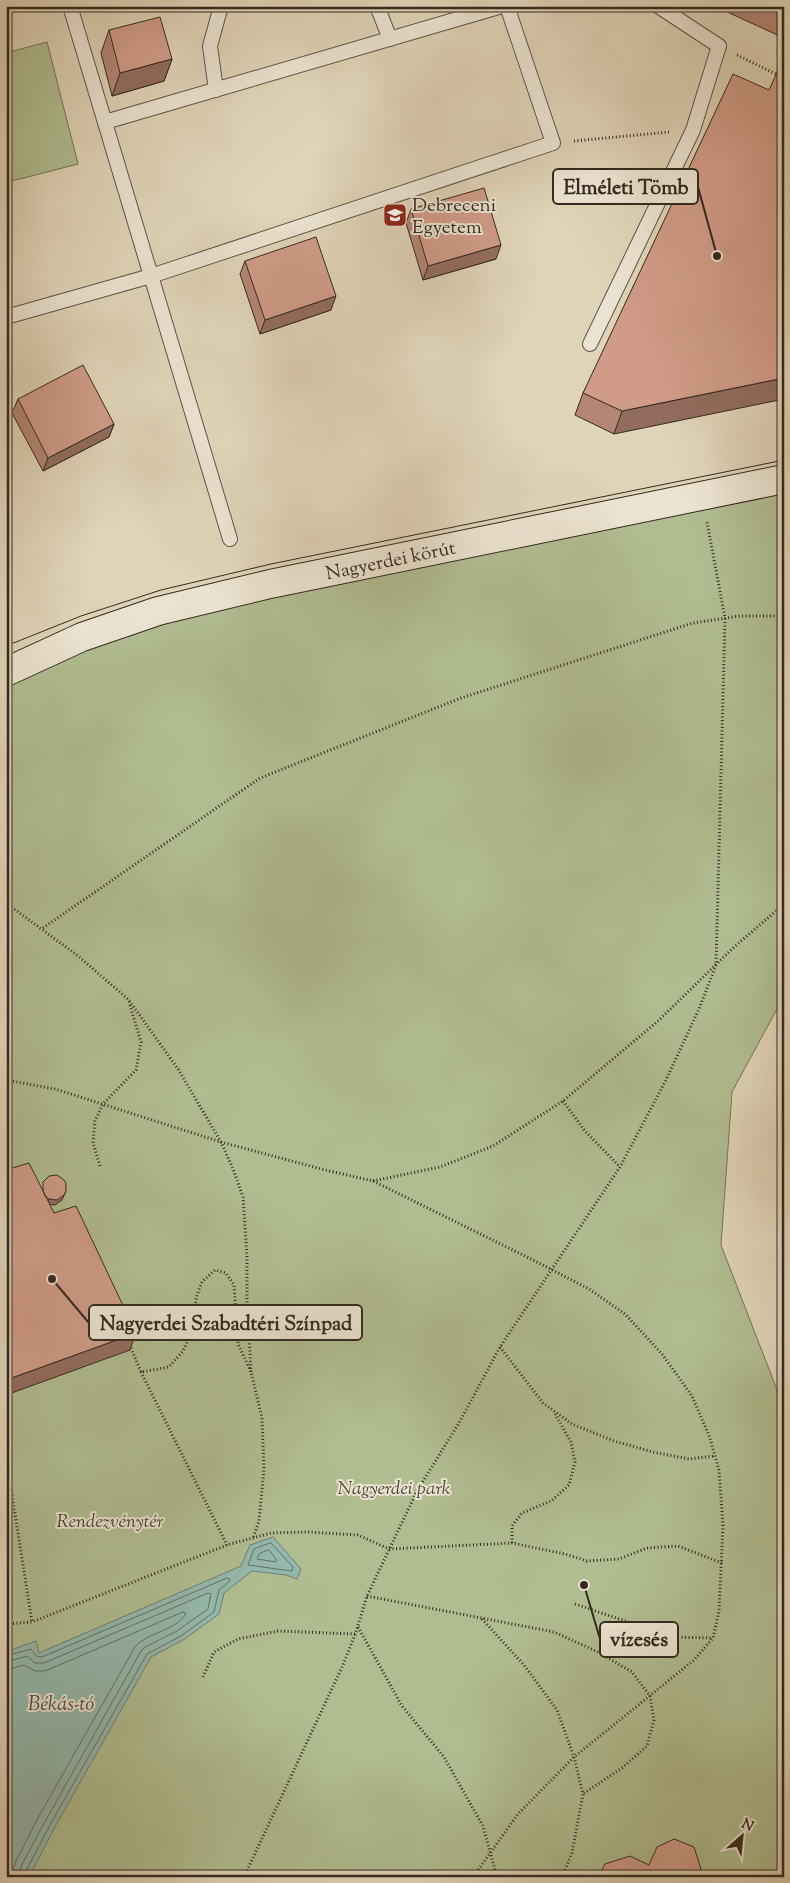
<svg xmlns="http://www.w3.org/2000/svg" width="790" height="1883" font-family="'Sorts Mill Goudy',serif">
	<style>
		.green { fill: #b0bd91; stroke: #727459 }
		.water { fill: #94b8ac; stroke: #6e7f74 }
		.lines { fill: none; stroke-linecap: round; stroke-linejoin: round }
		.shore { stroke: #647166; stroke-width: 1 }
		.lane-casing { stroke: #5f5447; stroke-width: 16 }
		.secondary-casing { stroke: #342a21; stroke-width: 30 }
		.path { stroke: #342a21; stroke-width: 3; stroke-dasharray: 1 2.5; stroke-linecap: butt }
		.lane { stroke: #ebe3d1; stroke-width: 14 }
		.secondary { stroke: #ebe3d1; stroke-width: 28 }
		.tram { stroke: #342a21; stroke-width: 1 }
		.wall { fill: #b38675; stroke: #342a21 }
		.shaded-wall { fill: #926d5f; stroke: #342a21 }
		.building { fill: #d09c88; stroke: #342a21 }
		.labels { text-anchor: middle; stroke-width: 4; stroke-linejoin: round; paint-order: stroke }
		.poi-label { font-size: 19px; fill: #342a21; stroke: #ebe3d1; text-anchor: start }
		.street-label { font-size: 19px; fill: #342a21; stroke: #ebe3d1 }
		.park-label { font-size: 19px; font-style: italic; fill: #4d4737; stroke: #ebe3d1 }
		.water-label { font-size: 20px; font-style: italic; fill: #4c4e44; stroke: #ebe3d1 }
		.leader { fill: none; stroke: #342a21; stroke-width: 2 }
		.callout-dot { fill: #342a21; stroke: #ebe3d1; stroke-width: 2 }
		.callout { fill: #ebe3d1; stroke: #342a21; stroke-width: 2 }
		.callout-label { font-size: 20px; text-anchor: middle; font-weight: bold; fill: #342a21 }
	</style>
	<rect width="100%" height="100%" fill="#e0d4b8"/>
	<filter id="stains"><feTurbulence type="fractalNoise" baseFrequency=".004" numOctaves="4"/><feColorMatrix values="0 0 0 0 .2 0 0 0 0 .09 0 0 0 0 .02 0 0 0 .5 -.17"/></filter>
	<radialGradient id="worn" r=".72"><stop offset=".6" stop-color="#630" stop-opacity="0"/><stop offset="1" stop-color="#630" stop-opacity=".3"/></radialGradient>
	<!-- green -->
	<path class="green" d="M 47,42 L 78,164 L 8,182 L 6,175 L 6,53 Z
		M 784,479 L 784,996 L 732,1092 L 721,1245 L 784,1408 L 784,1877 L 6,1877 L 6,672 L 82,637 Z"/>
	<!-- water -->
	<path class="water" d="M 273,1537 L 301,1569 L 297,1579 L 286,1575 L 252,1571 L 224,1593 L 219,1614 L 183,1640 L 151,1657 L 56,1825 L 29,1877 L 6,1877 L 6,1652 L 36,1641 L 39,1653 L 241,1566 L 250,1545 Z"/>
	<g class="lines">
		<!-- shore -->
		<path class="shore" d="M 271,1543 L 293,1567 L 292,1571 L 248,1565 L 254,1549 Z
			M 269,1550 L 276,1559 L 276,1562 L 257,1559 L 259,1554 Z
			M 6,1656 L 31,1649 L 36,1656 L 42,1657 L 227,1578 L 230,1579 L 229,1582 L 219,1590 L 214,1612 L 181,1636 L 147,1654 L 51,1823 L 28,1867 L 25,1877
			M 6,1662 L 27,1656 L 35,1663 L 44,1663 L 208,1593 L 211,1594 L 208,1609 L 177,1631 L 145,1647 L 141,1651 L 46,1820 L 22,1864 L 19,1877
			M 6,1670 L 24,1665 L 35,1671 L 45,1671 L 183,1612 L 186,1613 C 177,1631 147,1632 135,1647 L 39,1816 L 16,1861 L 11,1877"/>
		<!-- lane casing -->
		<g class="lane-casing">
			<path id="lane" d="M 70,6 L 230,539
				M 377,6 L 390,39
				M 216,90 L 210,46 L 221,6
				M 105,122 L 502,6
				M 6,317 L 151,276 L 553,143 L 507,6
				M 590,344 L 693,130 L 719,46 L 658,6"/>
		</g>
		<!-- secondary casing -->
		<g class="secondary-casing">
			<g id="secondary">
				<path id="s1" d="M 6,672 L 82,637 L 158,611 L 270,584 L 784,479"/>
			</g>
		</g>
		<!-- path -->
		<path class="path" d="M 737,55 L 784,78
			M 574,141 L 669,132
			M 6,903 L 78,956 L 128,999 L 178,1069 L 221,1142 L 233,1169 L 243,1197 L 247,1257 L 247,1299 L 251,1372
			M 43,928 L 260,778 L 461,698 L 693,623 L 740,616 L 784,616
			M 6,1080 L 55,1089 L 221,1142 L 325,1170 L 373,1181 L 531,1259 L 589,1289 L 625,1314 L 662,1354 L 692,1396 L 710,1438 L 719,1470 L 723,1525 L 719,1611 L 713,1638 L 694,1660 L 574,1757 L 518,1814 L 473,1877
			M 563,1101 L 585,1131 L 620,1167
			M 100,1166 L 93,1143 L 95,1121 L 103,1104 L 136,1070 L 141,1042 L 129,1002
			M 373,1181 L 440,1167 L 493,1146 L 563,1101 L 658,1021 L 733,948 L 784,904
			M 500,1347 L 543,1403 L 572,1424 L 614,1441 L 653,1452 L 689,1459 L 715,1456
			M 131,1348 L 141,1372 L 169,1367 L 183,1351 L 193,1329 L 196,1298 L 202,1282 L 215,1270 L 226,1273 L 234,1285 L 238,1344 L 251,1372 L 262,1418 L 264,1469 L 259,1521 L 253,1538
			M 141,1372 L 227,1545
			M 6,1457 L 32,1622
			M 512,1543 L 512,1526 L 522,1513 L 551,1501 L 569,1485 L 575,1462 L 571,1442 L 555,1414
			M 367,1596 L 554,1632 L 596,1651 L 632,1672 L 650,1696 L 654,1720 L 647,1746 L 622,1768 L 583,1794
			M 575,1604 L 672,1637 L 713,1638
			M 482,1619 L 524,1665 L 557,1710 L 574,1757 L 583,1794 L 572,1853 L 562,1877
			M 6,1624 L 32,1622 L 227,1545 L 271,1533 L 307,1532 L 358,1535 L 389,1549 L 512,1543 L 565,1554 L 587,1561 L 619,1559 L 647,1548 L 678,1546 L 722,1563
			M 358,1627 L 402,1706 L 444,1757 L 483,1826 L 497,1877
			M 203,1677 L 214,1652 L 238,1639 L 278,1631 L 355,1634
			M 244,1877 L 343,1665 L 355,1635 L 367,1596 L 417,1491 L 459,1423 L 500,1347 L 620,1167 L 666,1080 L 699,1009 L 716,965 L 725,618 L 707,522"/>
		<!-- lane -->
		<use href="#lane" class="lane"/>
		<!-- secondary -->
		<use href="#secondary" class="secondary"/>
		<!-- tram -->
		<path class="tram" d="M 6,646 L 81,616 L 161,590 L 271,564 L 784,460"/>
	</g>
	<!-- wall -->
	<path class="wall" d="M 714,6 L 784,6 L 784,38 Z
		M 109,30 L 172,59 L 164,81 L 112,96 L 101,53 Z
		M 769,90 L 614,434 L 575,415 L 583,393 Z
		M 411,209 L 496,259 L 423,280 L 406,223 Z
		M 245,261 L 331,310 L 260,334 L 240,274 Z
		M 18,399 L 114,424 L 109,437 L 43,471 L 12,413 Z"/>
	<!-- shaded-wall -->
	<path class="shaded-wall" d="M 172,59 L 164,81 L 112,96 L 120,73 Z
		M 501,245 L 496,259 L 423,280 L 428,266 Z
		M 336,296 L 331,310 L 260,334 L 265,320 Z
		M 784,378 L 784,399 L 614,434 L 622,411 Z
		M 114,424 L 109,437 L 43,471 L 48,458 Z
		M 66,1191 L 62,1200 L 55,1205 L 47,1204 L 49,1199 Z
		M 136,1333 L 130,1350 L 6,1395 L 6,1380 Z"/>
	<!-- building -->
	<path class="building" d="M 772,6 L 784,6 L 784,12 Z
		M 160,17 L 172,59 L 120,73 L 109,30 Z
		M 780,66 L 784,67 L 784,378 L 622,411 L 583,393 L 733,74 L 769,90 Z
		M 484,188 L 501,245 L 428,266 L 411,209 Z
		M 316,237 L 336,296 L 265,320 L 245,261 Z
		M 83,365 L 114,424 L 48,458 L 18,399 Z
		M 29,1163 L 54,1213 L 76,1206 L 136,1333 L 6,1380 L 6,1170 Z
		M 57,1175 L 64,1180 L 66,1183 L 66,1191 L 64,1195 L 57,1200 L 49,1199 L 45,1196 L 43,1190 L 43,1182 L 49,1176 Z
		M 674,1839 L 694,1847 L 701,1869 L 696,1877 L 598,1877 L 605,1864 L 630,1856 L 649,1865 L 657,1847 Z"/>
	<!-- icons -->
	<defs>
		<g id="university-square" transform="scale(1.25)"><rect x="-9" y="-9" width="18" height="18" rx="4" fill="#8f2418" stroke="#ebe3d1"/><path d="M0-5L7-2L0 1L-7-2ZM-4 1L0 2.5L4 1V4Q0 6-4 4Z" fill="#fff"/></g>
	</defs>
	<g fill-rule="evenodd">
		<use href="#university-square" x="395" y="215"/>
	</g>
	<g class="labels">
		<!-- poi labels -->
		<g class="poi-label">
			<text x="412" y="211">Debreceni<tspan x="412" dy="22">Egyetem</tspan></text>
		</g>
		<!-- street labels -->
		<g class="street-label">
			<text dy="7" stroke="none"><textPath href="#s1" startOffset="402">Nagyerdei körút</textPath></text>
		</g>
		<!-- park labels -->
		<g class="park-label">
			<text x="394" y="1494">Nagyerdei park</text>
			<text x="110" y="1527">Rendezvénytér</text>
		</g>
		<!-- water labels -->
		<g class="water-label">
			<text x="61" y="1710">Békás-tó</text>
		</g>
	</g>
	<!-- callouts -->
	<path class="leader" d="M717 256L698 187M52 1279L89 1323M584 1585L600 1639"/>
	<g class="callout-dot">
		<circle cx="717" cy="256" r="5"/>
		<circle cx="52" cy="1279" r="5"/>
		<circle cx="584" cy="1585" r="5"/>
	</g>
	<g class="callout">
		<rect x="553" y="169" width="145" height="35" rx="5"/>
		<rect x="89" y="1305" width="273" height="35" rx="5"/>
		<rect x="600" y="1622" width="78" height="35" rx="5"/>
	</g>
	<g class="callout-label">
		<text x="626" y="194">Elméleti Tömb</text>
		<text x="226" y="1330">Nagyerdei Szabadtéri Színpad</text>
		<text x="639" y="1646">vízesés</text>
	</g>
	<!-- margin -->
	<rect width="790" height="1883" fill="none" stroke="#e0d4b8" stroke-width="25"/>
	<rect x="8" y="8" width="775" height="1868" fill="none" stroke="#342a21" stroke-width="2.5"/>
	<rect x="12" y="12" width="765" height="1858" fill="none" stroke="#342a21"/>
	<!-- north arrow -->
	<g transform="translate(742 1836) rotate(27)" stroke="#ebe3d1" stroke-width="4" paint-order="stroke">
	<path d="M0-4L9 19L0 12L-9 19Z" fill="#342a21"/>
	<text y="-8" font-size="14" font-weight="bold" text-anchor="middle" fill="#342a21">N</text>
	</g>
	<rect width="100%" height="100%" filter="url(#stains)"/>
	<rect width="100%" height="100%" fill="url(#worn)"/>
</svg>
